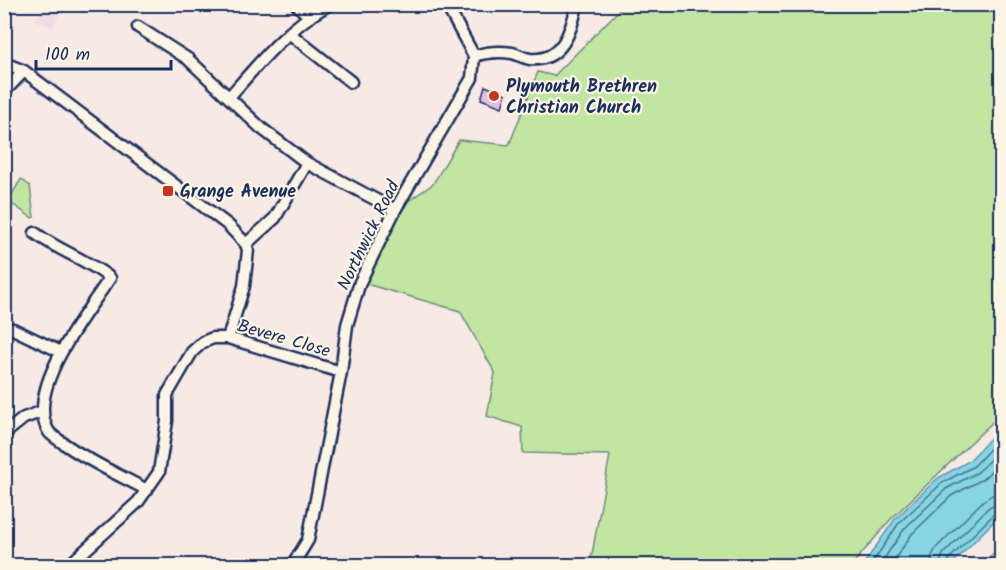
<svg xmlns="http://www.w3.org/2000/svg" width="1006" height="570" font-family="Kalam,sans-serif">
	<style>
		.built { fill: #f1dce5 }
		.green { fill: #c0e6a1; stroke: #6e8a80; stroke-width: 1.5 }
		.water { fill: #86d5e3; stroke: #5b93ae; stroke-width: 1.5 }
		.lines { fill: none; stroke-linecap: round; stroke-linejoin: round }
		.shore { stroke: #467193; stroke-width: 1.5 }
		.stream { stroke: #5b93ae; stroke-width: 3 }
		.building { fill: #e3bde6; stroke: #1b2f5e; stroke-width: 1.5 }
		.street-casing { stroke: #1b2f5e; stroke-width: 15 }
		.street { stroke: #fcf5e5; stroke-width: 10 }
		.poi-dot { fill: #c8321e; stroke: #fcf5e5; stroke-width: 2 }
		.labels { text-anchor: middle; stroke-width: 4.5; stroke-linejoin: round; paint-order: stroke }
		.poi-label { font-size: 18px; font-weight: bold; fill: #1b2f5e; stroke: #fcf5e5; text-anchor: start }
		.street-label { font-size: 18px; fill: #1b2f5e; stroke: #fcf5e5 }
	</style>
	<rect width="100%" height="100%" fill="#f7eae5"/>
	<filter id="ink" filterUnits="userSpaceOnUse"><feTurbulence type="fractalNoise" baseFrequency=".0167" numOctaves="2"/><feDisplacementMap in="SourceGraphic" scale="12" xChannelSelector="R" yChannelSelector="G"/><feConvolveMatrix kernelMatrix="1 2 1 2 8 2 1 2 1" color-interpolation-filters="sRGB"/></filter>
	<g filter="url(#ink)">
		<!-- built -->
		<path class="built" d="M 43,5 L 63,5 L 53,28 L 35,20 Z"/>
		<!-- green -->
		<path class="green" d="M 624,5 L 1001,5 L 1001,414 L 891,519 L 852,565 L 590,565 L 610,455 L 523,453 L 522,427 L 487,416 L 495,373 L 460,311 L 366,284 L 404,204 L 433,184 L 459,140 L 509,145 L 538,72 L 554,76 Z
			M 21,179 L 30,186 L 34,217 L 32,218 L 8,201 Z
			M 1001,545 L 1001,565 L 982,565 Z"/>
		<!-- water -->
		<path class="water" d="M 1001,427 L 1001,514 L 951,565 L 863,565 L 895,519 L 938,478 L 969,461 Z"/>
		<g class="lines">
			<!-- shore -->
			<path class="shore" d="M 870,566 L 899,523 L 942,483 L 974,466 L 1002,436
				M 879,566 L 905,528 L 946,489 L 978,472 L 1002,447
				M 890,566 L 912,534 L 951,496 L 983,479 L 1002,460
				M 930,566 L 932,556 L 936,548 L 983,501 L 992,495 L 1002,494
				M 939,566 L 943,554 L 989,507 L 1002,503
				M 947,566 L 949,559 L 995,513 L 1002,511"/>
			<!-- stream -->
			<path class="stream" d="M 822,565 L 823,566"/>
		</g>
		<!-- building -->
		<path class="building" d="M 485,86 L 506,94 L 502,107 L 481,99 Z"/>
		<g class="lines">
			<!-- street casing -->
			<g class="street-casing">
				<path id="street" d="M 296,4 L 310,17
					M 138,27 L 188,59 L 261,128 L 307,163 L 395,210
					M 289,33 L 351,82
					M 474,56 C 487,52 498,51 512,53 C 518,54 523,58 530,59 C 562,62 572,30 577,4
					M 4,63 L 24,71 L 228,225 L 246,244 L 248,250 L 244,286 L 228,338
					M 4,92 L 24,71
					M 230,96 C 260,62 289,26 330,4
					M 35,233 C 59,251 88,260 110,278 C 88,311 23,391 49,432 C 52,436 59,440 63,443 C 90,462 119,475 147,490
					M 246,244 L 275,218 L 307,163
					M 4,328 L 13,329 L 61,352
					M 4,434 L 24,418 L 43,411
					M 68,566 L 138,502 L 159,472 L 167,421 L 167,395 L 192,352 L 203,342 L 213,338 L 228,338 L 341,372
					M 292,566 L 308,540 L 341,372 L 347,325 L 360,282 L 395,210 L 472,78 L 474,56 L 446,4"/>
			</g>
			<!-- street -->
			<use href="#street" class="street"/>
		</g>
	</g>
	<!-- markers -->
	<g class="poi-dot">
		<circle cx="494" cy="96" r="6"/>
		<rect x="162" y="185" width="12" height="12" rx="3"/>
	</g>
	<g class="labels">
		<!-- poi labels -->
		<g class="poi-label">
			<text x="506" y="92">Plymouth Brethren<tspan x="506" dy="21">Christian Church</tspan></text>
			<text x="180" y="197">Grange Avenue</text>
		</g>
		<!-- street labels -->
		<g class="street-label">
			<text transform="translate(368 235) rotate(-64)" y="6">Northwick Road</text>
			<text transform="translate(284 338) rotate(16)" y="6">Bevere Close</text>
		</g>
	</g>
	<!-- margin -->
	<rect width="1006" height="570" fill="none" stroke="#fcf5e5" stroke-width="24"/>
	<rect x="12" y="12" width="982" height="546" fill="none" stroke="#1b2f5e" stroke-width="2" filter="url(#ink)"/>
	<!-- scale -->
	<path d="M36 60v9h135v-9" fill="none" stroke="#1b2f5e" stroke-width="3"/>
	<text x="45" y="60" font-size="18" fill="#1b2f5e" stroke="#fcf5e5" stroke-width="4.5" paint-order="stroke">100 m</text>
</svg>
